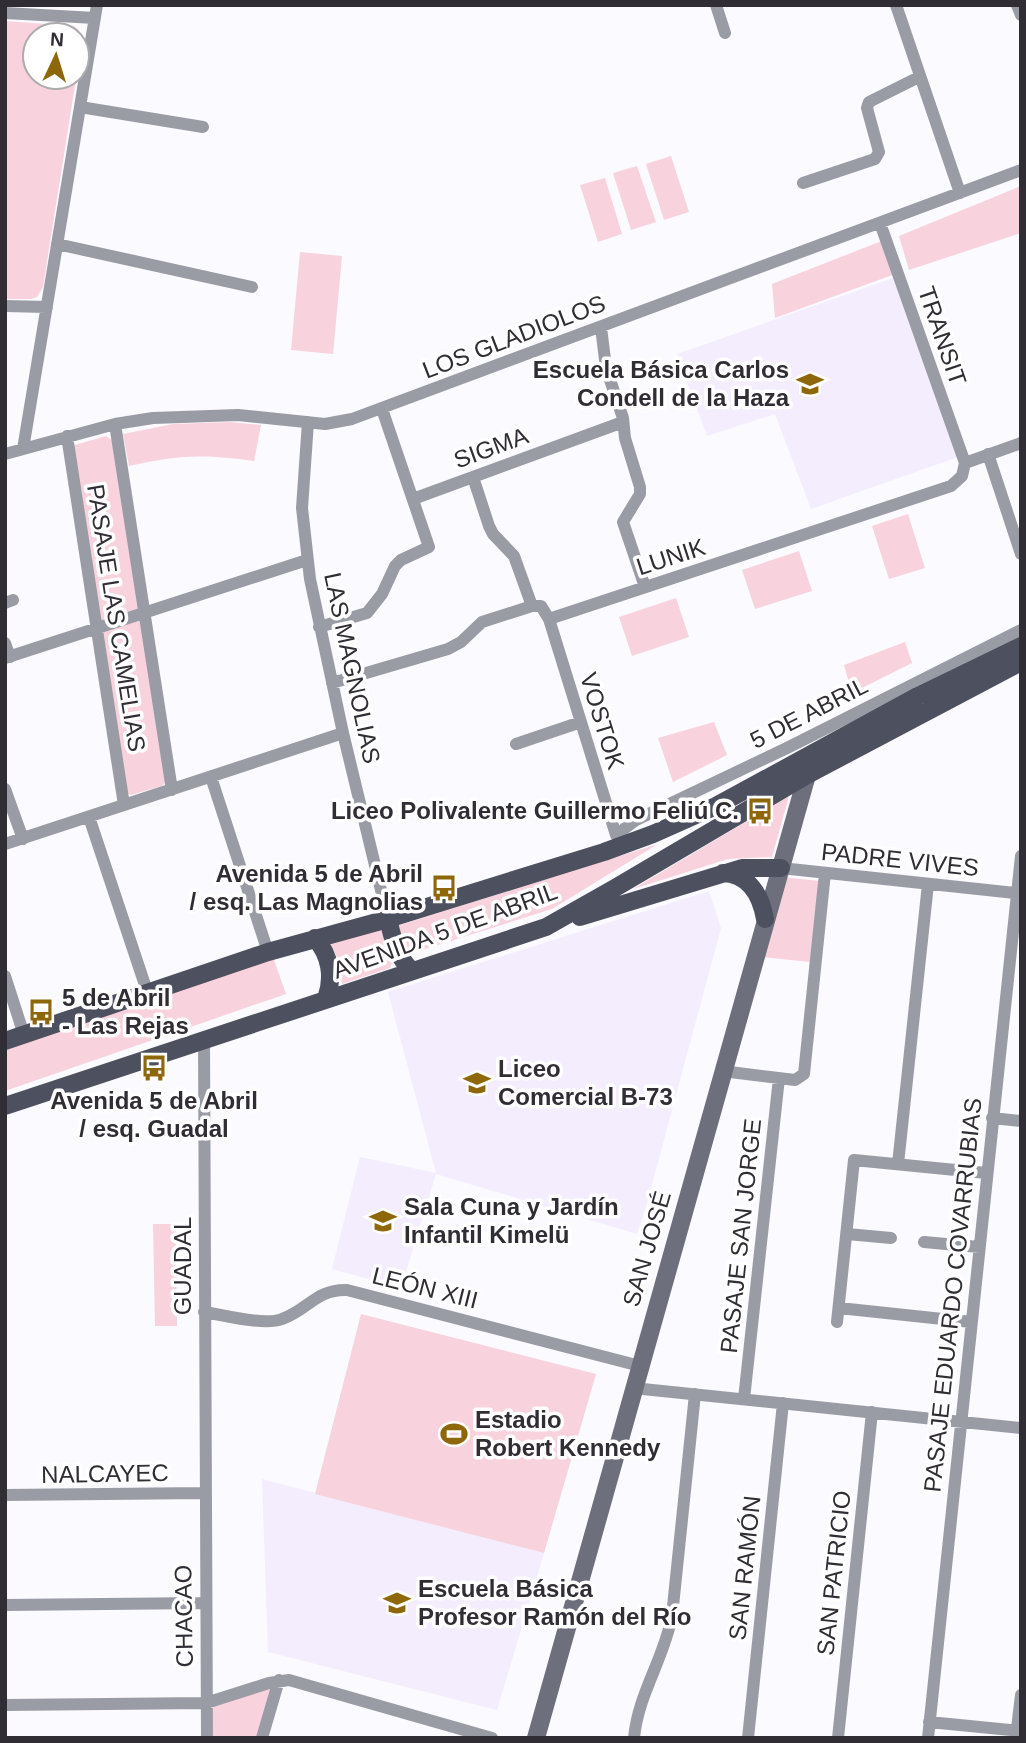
<svg xmlns="http://www.w3.org/2000/svg" width="1026" height="1743" font-family="Helvetica,sans-serif">
	<style>
		.built { fill: #f3edfd }
		.green { fill: #f8d2dd; fill-rule: evenodd }
		.lines { fill: none; stroke-linecap: round; stroke-linejoin: round }
		.street { stroke: #9a9ca5; stroke-width: 12 }
		.secondary { stroke: #6d6f7c; stroke-width: 18 }
		.primary { stroke: #4d505e; stroke-width: 18 }
		.labels { text-anchor: middle; stroke-width: 7; stroke-linejoin: round; paint-order: stroke }
		.street-label { font-size: 24px; fill: #302d34; stroke: #fff }
		.poi-label { font-size: 24px; font-weight: bold; fill: #302d34; stroke: #fff; text-anchor: start }
	</style>
	<rect width="100%" height="100%" fill="#fbfafe"/>
	<!-- built -->
	<path class="built" d="M 893,278 L 958,457 L 811,509 L 775,414 L 707,436 L 677,354 Z
		M 709,891 L 721,928 L 647,1203 L 637,1234 L 436,1174 L 401,1288 L 332,1269 L 360,1157 L 436,1173 L 388,992 Z
		M 262,1479 L 544,1553 L 497,1710 L 268,1652 Z"/>
	<!-- green -->
	<path class="green" d="M 5,21 L 74,26 L 83,35 L 43,287 L 37,297 L 31,299 L 5,299 ZM 35,35 L 77,35 L 77,77 L 35,77 Z
		M 671,156 L 689,212 L 664,220 L 646,164 Z
		M 637,166 L 656,222 L 631,230 L 613,173 Z
		M 605,178 L 622,234 L 598,242 L 580,185 Z
		M 1021,186 L 1021,233 L 909,270 L 899,236 Z
		M 884,240 L 895,274 L 775,318 L 772,284 Z
		M 300,252 L 342,256 L 333,354 L 291,350 Z
		M 230,422 L 261,425 L 254,461 C 204,454 178,455 129,466 L 123,434 L 173,424 Z
		M 106,436 L 112,440 L 166,782 L 162,786 L 131,795 L 126,793 L 73,448 L 75,445 Z
		M 908,514 L 925,568 L 889,579 L 872,526 Z
		M 799,551 L 812,591 L 755,609 L 742,570 Z
		M 676,598 L 689,637 L 632,656 L 619,617 Z
		M 905,642 L 912,663 L 852,693 L 844,665 Z
		M 714,722 L 727,755 L 673,782 L 658,738 Z
		M 789,796 L 772,857 L 728,859 L 633,889 Z
		M 658,844 L 552,909 L 406,955 L 397,926 Z
		M 782,877 L 819,881 L 810,962 L 761,957 Z
		M 381,930 L 384,932 L 392,963 L 390,968 L 342,984 L 338,959 L 329,941 Z
		M 273,957 L 286,994 L 5,1091 L 5,1050 Z
		M 153,1224 L 176,1224 L 177,1326 L 155,1326 Z
		M 361,1314 L 596,1374 L 544,1553 L 315,1494 Z
		M 274,1685 L 259,1738 L 213,1738 L 213,1702 Z"/>
	<g class="lines">
		<!-- street -->
		<path class="street" d="M 716,5 L 725,33
			M 896,5 L 960,193
			M 1017,5 L 1021,15
			M 5,13 L 95,18
			M 80,107 L 203,127
			M 803,183 L 875,159 L 879,152 L 867,108 L 869,102 L 919,77
			M 880,223 L 965,463
			M 57,244 L 252,287
			M 5,306 L 47,307
			M 601,327 L 606,368 L 623,418 L 625,438 L 640,487 L 640,494 L 623,522 L 645,587
			M 308,422 L 302,508 L 310,579 L 343,733 L 388,919
			M 115,424 L 172,790
			M 67,436 L 124,805
			M 23,449 L 97,5
			M 5,454 L 115,424 L 153,418 L 238,415 L 325,424 L 352,419 L 1021,170
			M 988,454 L 1021,554
			M 965,463 L 1021,443
			M 473,477 L 489,526 L 493,534 L 514,556 L 532,606
			M 413,499 L 623,422
			M 5,603 L 13,600
			M 549,619 L 951,486 L 962,476 L 965,463
			M 319,627 L 367,613 L 382,594 L 395,566 L 401,560 L 429,547 L 382,409
			M 5,643 L 10,657
			M 5,658 L 307,560
			M 332,683 L 448,649 L 461,642 L 482,622 L 532,606 L 541,606 L 549,619 L 616,835 L 636,820 L 789,747 L 1021,630
			M 516,744 L 581,722
			M 211,777 L 268,952
			M 5,789 L 23,839
			M 89,817 L 147,991
			M 5,844 L 343,733
			M 781,868 L 1015,893
			M 5,976 L 24,1035
			M 204,1040 L 207,1738
			M 722,1071 L 795,1080 L 804,1074 L 825,873
			M 992,1118 L 1021,1121
			M 898,1164 L 928,884
			M 847,1234 L 891,1238
			M 924,1242 L 979,1247
			M 839,1308 L 971,1322
			M 204,1312 C 224,1315 264,1326 282,1319 C 308,1310 316,1289 347,1290 L 640,1366
			M 837,1322 L 854,1160 L 986,1173
			M 633,1388 L 1021,1428
			M 744,1399 L 779,1078
			M 5,1495 L 204,1493
			M 5,1605 L 205,1603
			M 5,1705 L 206,1703 L 269,1683 L 289,1680 L 492,1738
			M 929,1722 L 1021,1731
			M 1016,1737 L 1021,1695
			M 262,1738 L 279,1680
			M 634,1738 C 638,1694 664,1659 672,1616 L 695,1394
			M 748,1738 L 783,1403
			M 838,1738 L 872,1412
			M 928,1738 L 1021,856"/>
		<!-- secondary -->
		<path class="secondary" d="M 536,1738 L 807,775"/>
		<!-- primary -->
		<path class="primary" d="M 723,873 C 749,874 761,896 765,919
			M 580,917 L 742,868 L 781,868
			M 388,919 C 393,939 396,956 412,971
			M 315,938 C 330,955 334,977 326,999
			M 5,1041 L 268,952 L 388,919 L 604,852 L 653,834 L 716,806 L 918,696 L 1021,646
			M 5,1106 L 546,927 L 615,888 L 807,775 L 1021,662"/>
	</g>
	<!-- icons -->
	<defs>
		<g id="school-bare" transform="scale(2.1)"><path d="M0-5L7-2L0 1L-7-2ZM-4 1L0 2.5L4 1V4Q0 6-4 4Z" fill="#8e670b" stroke="#fff" stroke-width="2.5" paint-order="stroke"/></g>
		<g id="bus-bare" transform="scale(2.1)"><path d="M-5-6H5V4H4V6H2V4H-2V6H-4V4H-5ZM-3.5-4V0h7V-4ZM-3.5 1.2v1.5H-2V1.2ZM2 1.2v1.5H3.5V1.2Z" fill="#8e670b" stroke="#fff" stroke-width="2.5" paint-order="stroke"/></g>
		<g id="stadium-bare" transform="scale(2.1)"><path d="M0-5a6.5 5 0 1 0 0 10a6.5 5 0 1 0 0-10ZM-3.5-1.8h7v3.6h-7Z" fill="#8e670b" stroke="#fff" stroke-width="2.5" paint-order="stroke"/></g>
	</defs>
	<g fill-rule="evenodd">
		<use href="#school-bare" x="810" y="384"/>
		<use href="#bus-bare" x="760" y="811"/>
		<use href="#bus-bare" x="444" y="888"/>
		<use href="#bus-bare" x="41" y="1012"/>
		<use href="#bus-bare" x="154" y="1068"/>
		<use href="#school-bare" x="477" y="1083"/>
		<use href="#school-bare" x="383" y="1221"/>
		<use href="#stadium-bare" x="454" y="1434"/>
		<use href="#school-bare" x="397" y="1603"/>
	</g>
	<g class="labels">
		<!-- street labels -->
		<g class="street-label">
			<text transform="translate(942 336) rotate(71)" y="8">TRANSIT</text>
			<text transform="translate(514 337) rotate(-21)" y="8">LOS GLADIOLOS</text>
			<text transform="translate(491 448) rotate(-20)" y="8">SIGMA</text>
			<text transform="translate(671 557) rotate(-18)" y="8">LUNIK</text>
			<text transform="translate(116 618) rotate(81)" y="8">PASAJE LAS CAMELIAS</text>
			<text transform="translate(352 668) rotate(78)" y="8">LAS MAGNOLIAS</text>
			<text transform="translate(809 713) rotate(-27)" y="8">5 DE ABRIL</text>
			<text transform="translate(602 721) rotate(73)" y="8">VOSTOK</text>
			<text transform="translate(900 860) rotate(6)" y="8">PADRE VIVES</text>
			<text transform="translate(445 931) rotate(-20)" y="8">AVENIDA 5 DE ABRIL</text>
			<text transform="translate(741 1236) rotate(-84)" y="8">PASAJE SAN JORGE</text>
			<text transform="translate(647 1249) rotate(-74)" y="8">SAN JOSÉ</text>
			<text transform="translate(183 1266) rotate(-90)" y="8">GUADAL</text>
			<text transform="translate(425 1288) rotate(14)" y="8">LEÓN XIII</text>
			<text transform="translate(953 1295) rotate(-84)" y="8">PASAJE EDUARDO COVARRUBIAS</text>
			<text transform="translate(105 1474) rotate(-1)" y="8">NALCAYEC</text>
			<text transform="translate(745 1568) rotate(-84)" y="8">SAN RAMÓN</text>
			<text transform="translate(834 1573) rotate(-84)" y="8">SAN PATRICIO</text>
			<text transform="translate(184 1616) rotate(-91)" y="8">CHACAO</text>
		</g>
		<!-- poi labels -->
		<g class="poi-label">
			<text x="789" y="378" text-anchor="end">Escuela Básica Carlos<tspan x="789" dy="28">Condell de la Haza</tspan></text>
			<text x="739" y="819" text-anchor="end">Liceo Polivalente Guillermo Feliú C.</text>
			<text x="423" y="882" text-anchor="end">Avenida 5 de Abril<tspan x="423" dy="28">/ esq. Las Magnolias</tspan></text>
			<text x="62" y="1006">5 de Abril<tspan x="62" dy="28">- Las Rejas</tspan></text>
			<text x="498" y="1077">Liceo<tspan x="498" dy="28">Comercial B-73</tspan></text>
			<text x="154" y="1109" text-anchor="middle">Avenida 5 de Abril<tspan x="154" dy="28">/ esq. Guadal</tspan></text>
			<text x="404" y="1215">Sala Cuna y Jardín<tspan x="404" dy="28">Infantil Kimelü</tspan></text>
			<text x="475" y="1428">Estadio<tspan x="475" dy="28">Robert Kennedy</tspan></text>
			<text x="418" y="1597">Escuela Básica<tspan x="418" dy="28">Profesor Ramón del Río</tspan></text>
		</g>
	</g>
	<!-- border -->
	<rect width="1026" height="1743" fill="none" stroke="#302d34" stroke-width="14"/>
	<!-- north arrow -->
	<g transform="translate(56 56) rotate(4)"><circle r="33" fill="#ffffff" stroke="#acabae" stroke-width="2"/>
	<path d="M0-5L12 26L0 18L-12 26Z" fill="#8e670b"/>
	<text y="-10" font-size="19" font-weight="bold" text-anchor="middle" fill="#302d34">N</text>
	</g>
</svg>
